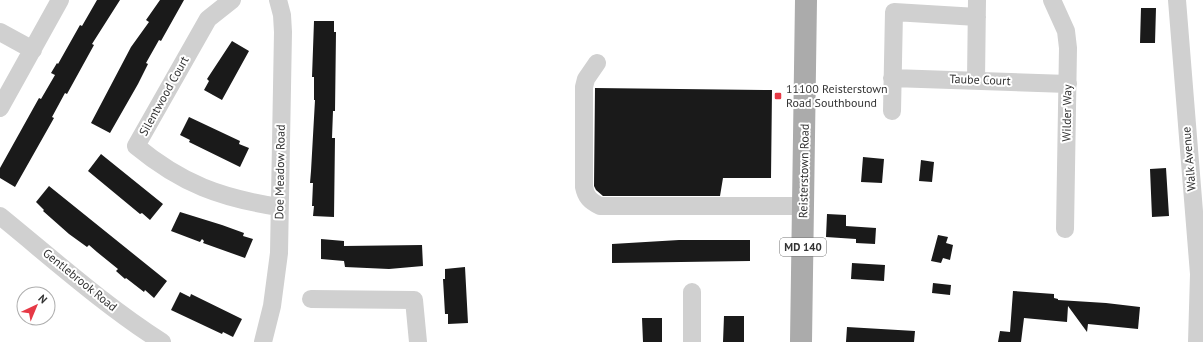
<svg xmlns="http://www.w3.org/2000/svg" width="1203" height="342" font-family="'PT Sans',sans-serif">
	<style>
		.building { fill: #1a1a1a }
		.lines { fill: none; stroke-linecap: round; stroke-linejoin: round }
		.minor { stroke: #d0d0d0; stroke-width: 18 }
		.major { stroke: #ababab; stroke-width: 22 }
		.poi-dot { fill: #e63946; stroke: #fff; stroke-width: 1.5 }
		.labels { text-anchor: middle; stroke-width: 4; stroke-linejoin: round; paint-order: stroke }
		.shield { fill: #fff; stroke: #707070; stroke-width: 1 }
		.shield-label { font-size: 11px; font-weight: bold; fill: #333 }
		.street-label { font-size: 12px; fill: #333; stroke: #fff }
		.poi-label { font-size: 12px; fill: #333; stroke: #fff; text-anchor: start }
	</style>
	<rect width="100%" height="100%" fill="#fff"/>
	<!-- building -->
	<path class="building" d="M 97,0 L 120,0 L 92,44 L 94,45 L 67,94 L 65,93 L 52,117 L 54,118 L 15,187 L 0,178 L 0,168 L 39,98 L 41,99 L 55,75 L 51,73 L 57,63 L 58,64 L 80,25 L 82,26 Z
		M 160,0 L 184,0 L 161,41 L 159,40 L 146,63 L 148,64 L 138,84 L 110,133 L 91,123 L 131,47 L 149,22 L 146,20 Z
		M 1141,8 L 1156,8 L 1155,43 L 1140,43 Z
		M 314,21 L 334,21 L 334,32 L 336,32 L 335,111 L 333,111 L 332,138 L 335,138 L 334,217 L 313,216 L 314,206 L 312,206 L 313,183 L 310,183 L 311,171 L 315,100 L 314,100 L 314,77 L 312,77 Z
		M 232,41 L 249,51 L 222,100 L 204,90 L 209,81 L 207,79 Z
		M 595,88 L 772,90 L 771,178 L 723,178 L 720,196 L 603,196 L 596,190 L 594,186 Z
		M 189,117 L 240,141 L 239,144 L 249,148 L 240,167 L 189,142 L 190,140 L 180,135 Z
		M 101,154 L 163,204 L 150,220 L 142,213 L 140,214 L 88,171 Z
		M 863,157 L 884,159 L 882,183 L 861,182 Z
		M 921,160 L 934,162 L 932,182 L 919,181 Z
		M 1166,168 L 1169,216 L 1152,217 L 1150,169 Z
		M 49,186 L 167,281 L 154,298 L 145,290 L 144,292 L 126,278 L 125,279 L 116,271 L 118,269 L 97,252 L 89,245 L 87,247 L 69,234 L 43,211 L 44,210 L 36,202 Z
		M 180,212 L 222,225 L 244,233 L 243,236 L 253,239 L 245,258 L 203,243 L 204,241 L 202,239 L 200,242 L 171,231 Z
		M 827,214 L 846,215 L 846,226 L 876,228 L 875,244 L 856,243 L 856,239 L 826,237 Z
		M 938,235 L 948,237 L 946,243 L 953,245 L 950,260 L 943,258 L 941,263 L 931,261 Z
		M 321,239 L 344,241 L 344,246 L 422,245 L 423,266 L 389,269 L 345,267 L 344,261 L 321,259 Z
		M 679,240 L 750,240 L 750,261 L 612,263 L 612,244 Z
		M 852,263 L 885,265 L 884,281 L 851,279 Z
		M 465,267 L 468,323 L 448,324 L 448,314 L 445,314 L 443,279 L 445,279 L 445,269 Z
		M 933,283 L 951,285 L 950,295 L 932,293 Z
		M 1013,291 L 1054,294 L 1054,298 L 1058,299 L 1058,300 L 1106,303 L 1140,307 L 1138,329 L 1088,324 L 1087,332 L 1068,306 L 1067,322 L 1024,318 L 1021,342 L 998,342 L 1000,331 L 1010,332 Z
		M 180,292 L 190,297 L 191,294 L 242,319 L 233,337 L 223,332 L 222,334 L 171,310 Z
		M 724,316 L 744,316 L 744,342 L 723,342 Z
		M 642,318 L 662,318 L 662,342 L 643,342 Z
		M 847,327 L 915,331 L 914,342 L 846,342 Z"/>
	<g class="lines">
		<!-- minor -->
		<path class="minor" d="M 232,0 L 208,19 L 136,146 C 182,184 221,198 279,207
			M 1052,0 L 1066,31 L 1068,48 L 1065,229
			M 1177,0 L 1199,274 L 1197,342
			M 0,32 L 33,50
			M 597,63 L 586,79 L 584,87 L 584,187 C 586,197 590,201 600,206 L 803,206
			M 892,78 L 1068,84
			M 976,80 L 977,0
			M 0,108 L 60,0
			M 892,111 L 894,12 L 977,17
			M 0,216 C 53,259 104,305 162,342
			M 692,292 L 692,342
			M 311,299 L 414,300 L 418,342
			M 263,342 L 272,306 L 279,253 L 283,32 L 282,15 L 278,0"/>
		<!-- major -->
		<path class="major" d="M 801,342 L 806,0"/>
	</g>
	<!-- markers -->
	<rect class="poi-dot" x="774" y="92" width="8" height="8" rx="2"/>
	<g class="labels">
		<!-- shield labels -->
		<rect class="shield" x="780" y="238" width="46" height="18" rx="3"/>
		<g class="shield-label">
			<text x="803" y="251">MD 140</text>
		</g>
		<!-- street labels -->
		<g class="street-label">
			<text transform="translate(980 80) rotate(2)" y="4">Taube Court</text>
			<text transform="translate(164 96) rotate(-61)" y="4">Silentwood Court</text>
			<text transform="translate(1067 113) rotate(-89)" y="4">Wilder Way</text>
			<text transform="translate(1189 159) rotate(-95)" y="4">Walk Avenue</text>
			<text transform="translate(804 171) rotate(-89)" y="4">Reisterstown Road</text>
			<text transform="translate(280 172) rotate(-89)" y="4">Doe Meadow Road</text>
			<text transform="translate(80 280) rotate(39)" y="4">Gentlebrook Road</text>
		</g>
		<!-- poi labels -->
		<g class="poi-label">
			<text x="786" y="93">11100 Reisterstown<tspan x="786" dy="14">Road Southbound</tspan></text>
		</g>
	</g>
	<!-- north arrow -->
	<g transform="translate(36 306) rotate(44)"><circle r="19" fill="#ffffff" stroke="#adadad"/>
	<path d="M0-3L7 15L0 10L-7 15Z" fill="#e63946"/>
	<text y="-6" font-size="11" font-weight="bold" text-anchor="middle" fill="#333333">N</text>
	</g>
</svg>
